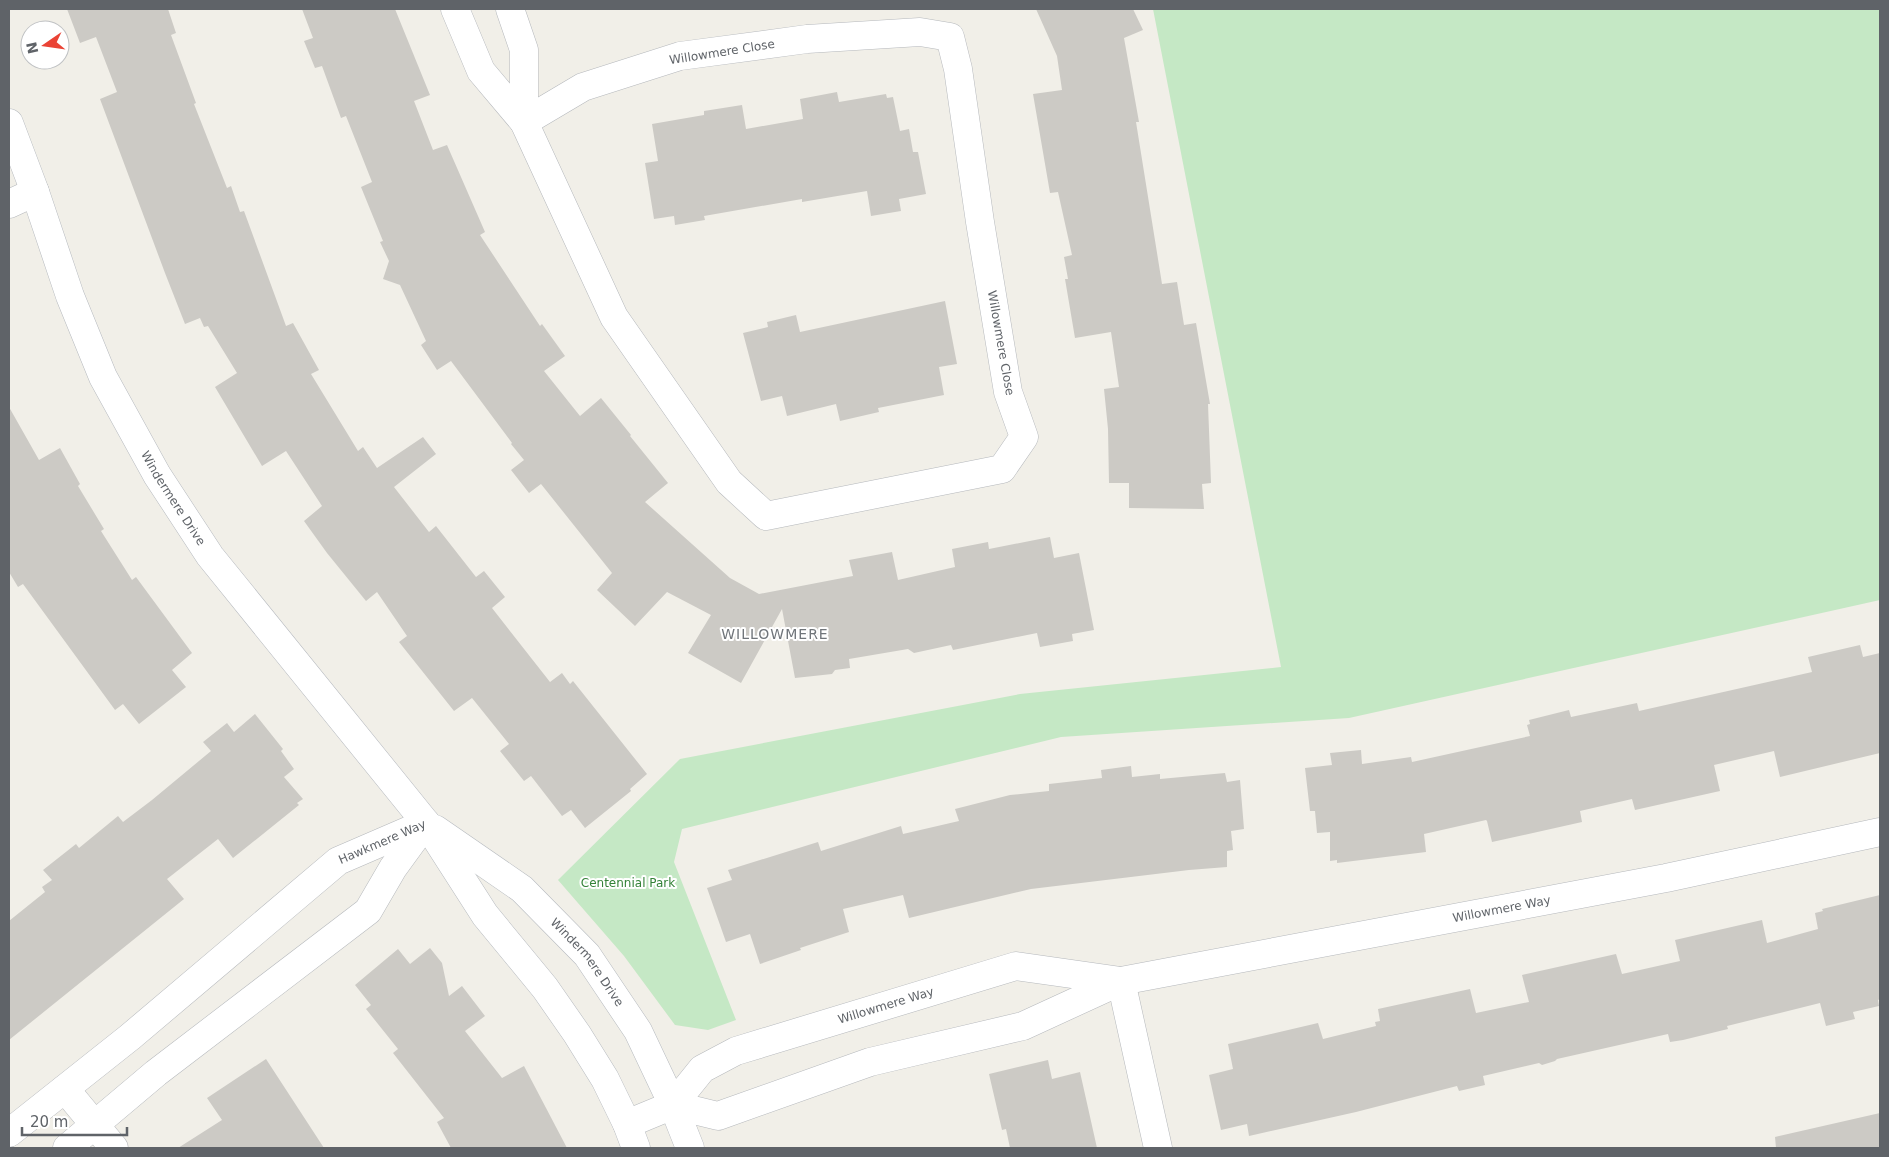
<svg xmlns="http://www.w3.org/2000/svg" width="1889" height="1157" font-family="'DejaVu Sans',sans-serif">
	<style>
		.green { fill: #c5e8c5 }
		.building { fill: #cccac5 }
		.lines { fill: none; stroke-linecap: round; stroke-linejoin: round }
		.street-casing { stroke: #b5b8bc; stroke-width: 29 }
		.secondary-casing { stroke: #b6babf; stroke-width: 29 }
		.street { stroke: #fff; stroke-width: 28 }
		.secondary { stroke: #fff; stroke-width: 28 }
		.labels { text-anchor: middle; stroke-width: 4; stroke-linejoin: round; paint-order: stroke }
		.street-label { font-size: 12px; fill: #5f6368; stroke: #fff }
		.park-label { font-size: 12px; fill: #348238; stroke: #fff }
		.neighbourhood-label { font-size: 14px; letter-spacing: 1px; fill: #70757a; stroke: #fff }
	</style>
	<rect width="100%" height="100%" fill="#f1efe8"/>
	<!-- green -->
	<path class="green" d="M 1153,9 L 1880,9 L 1880,600 L 1349,718 L 1061,737 L 682,829 L 674,862 L 736,1020 L 708,1030 L 675,1025 L 624,956 L 558,880 L 680,759 L 1020,694 L 1281,667 Z"/>
	<!-- building -->
	<path class="building" d="M 67,9 L 168,9 L 176,33 L 171,35 L 196,103 L 194,104 L 227,188 L 231,186 L 240,212 L 244,211 L 286,326 L 293,323 L 319,370 L 311,374 L 358,451 L 363,447 L 377,468 L 423,437 L 436,454 L 394,487 L 429,532 L 436,526 L 476,577 L 484,571 L 505,597 L 492,608 L 550,682 L 562,673 L 570,684 L 573,681 L 647,774 L 630,789 L 631,791 L 585,828 L 571,810 L 562,816 L 531,776 L 524,781 L 500,751 L 509,744 L 472,698 L 454,711 L 399,642 L 407,636 L 377,592 L 366,601 L 327,553 L 304,521 L 322,506 L 286,451 L 262,466 L 215,387 L 237,373 L 208,326 L 204,327 L 200,318 L 185,324 L 165,273 L 100,99 L 117,92 L 96,37 L 80,43 Z
		M 302,9 L 395,9 L 430,95 L 414,101 L 433,150 L 447,145 L 485,232 L 480,235 L 540,326 L 542,324 L 565,356 L 544,371 L 580,416 L 601,398 L 631,435 L 630,436 L 668,483 L 645,502 L 730,578 L 759,594 L 853,576 L 849,560 L 892,552 L 898,580 L 955,567 L 952,549 L 988,542 L 989,549 L 1050,537 L 1054,558 L 1079,553 L 1094,630 L 1072,634 L 1073,641 L 1040,647 L 1037,633 L 953,650 L 951,645 L 914,653 L 908,649 L 849,659 L 850,668 L 835,670 L 832,674 L 795,678 L 782,609 L 741,683 L 688,653 L 711,615 L 667,592 L 635,626 L 597,590 L 612,573 L 541,484 L 529,493 L 511,470 L 524,460 L 511,444 L 512,443 L 451,361 L 437,370 L 421,345 L 426,341 L 400,285 L 383,279 L 389,261 L 380,242 L 383,241 L 361,187 L 372,182 L 346,116 L 341,118 L 322,66 L 315,68 L 304,41 L 313,38 Z
		M 1036,9 L 1133,9 L 1143,30 L 1124,38 L 1139,122 L 1136,122 L 1162,284 L 1177,282 L 1184,325 L 1196,323 L 1210,404 L 1208,404 L 1211,483 L 1202,484 L 1204,509 L 1129,508 L 1129,483 L 1109,483 L 1108,429 L 1104,389 L 1119,387 L 1111,332 L 1075,338 L 1065,279 L 1068,279 L 1064,257 L 1072,255 L 1058,192 L 1050,193 L 1033,94 L 1062,90 L 1057,56 Z
		M 837,92 L 839,102 L 886,94 L 887,98 L 893,97 L 900,131 L 909,129 L 913,152 L 918,152 L 926,194 L 899,199 L 901,211 L 871,216 L 867,191 L 802,202 L 802,199 L 704,216 L 705,220 L 675,225 L 674,216 L 654,219 L 645,163 L 658,161 L 652,124 L 704,115 L 704,111 L 742,105 L 746,129 L 803,119 L 800,99 Z
		M 945,301 L 957,364 L 939,367 L 944,395 L 878,408 L 879,412 L 840,421 L 836,404 L 787,416 L 782,396 L 761,401 L 743,333 L 768,327 L 767,322 L 796,315 L 800,332 Z
		M 9,407 L 39,460 L 60,448 L 80,484 L 78,486 L 104,529 L 101,531 L 132,580 L 136,577 L 192,653 L 172,670 L 186,687 L 139,724 L 123,704 L 115,710 L 23,584 L 18,587 L 9,572 Z
		M 1860,645 L 1863,657 L 1880,653 L 1880,753 L 1780,777 L 1774,751 L 1714,765 L 1720,791 L 1635,810 L 1632,799 L 1580,811 L 1582,822 L 1492,842 L 1487,821 L 1486,820 L 1424,834 L 1426,852 L 1337,863 L 1337,860 L 1330,861 L 1330,832 L 1317,833 L 1315,811 L 1310,811 L 1305,768 L 1332,765 L 1330,753 L 1361,750 L 1362,764 L 1411,757 L 1412,762 L 1530,736 L 1527,725 L 1530,724 L 1529,720 L 1569,710 L 1571,717 L 1637,703 L 1639,711 L 1812,672 L 1808,657 Z
		M 255,714 L 283,749 L 281,751 L 294,769 L 284,777 L 303,799 L 297,803 L 299,805 L 233,858 L 218,839 L 167,879 L 184,899 L 9,1040 L 9,921 L 45,892 L 42,887 L 52,880 L 43,870 L 76,844 L 79,848 L 118,816 L 123,822 L 152,800 L 211,751 L 203,742 L 227,723 L 234,732 Z
		M 1131,766 L 1132,777 L 1160,774 L 1160,779 L 1225,773 L 1227,782 L 1240,780 L 1244,829 L 1231,831 L 1233,850 L 1227,851 L 1227,867 L 1189,870 L 1031,889 L 909,918 L 903,895 L 843,909 L 849,932 L 800,948 L 801,950 L 760,964 L 750,934 L 726,942 L 707,888 L 732,880 L 728,870 L 818,842 L 821,851 L 901,826 L 903,834 L 959,821 L 955,809 L 1010,795 L 1049,791 L 1049,784 L 1102,778 L 1101,770 Z
		M 1880,895 L 1880,999 L 1878,1000 L 1879,1006 L 1853,1012 L 1855,1019 L 1826,1026 L 1820,1003 L 1727,1026 L 1728,1029 L 1683,1040 L 1670,1042 L 1668,1034 L 1557,1059 L 1555,1061 L 1542,1065 L 1539,1063 L 1483,1076 L 1485,1085 L 1459,1091 L 1457,1086 L 1356,1112 L 1249,1136 L 1247,1124 L 1221,1130 L 1209,1075 L 1233,1069 L 1228,1044 L 1318,1023 L 1323,1039 L 1376,1026 L 1375,1022 L 1380,1021 L 1378,1009 L 1470,989 L 1476,1013 L 1529,1002 L 1522,975 L 1616,954 L 1622,974 L 1680,961 L 1675,940 L 1762,920 L 1767,943 L 1818,929 L 1815,913 L 1823,911 L 1822,909 Z
		M 430,948 L 442,963 L 449,996 L 462,986 L 485,1016 L 465,1031 L 502,1078 L 524,1066 L 567,1148 L 451,1148 L 437,1122 L 444,1118 L 393,1053 L 398,1049 L 366,1009 L 371,1005 L 355,985 L 398,949 L 410,964 Z
		M 266,1059 L 324,1148 L 178,1148 L 222,1120 L 207,1098 Z
		M 1048,1060 L 1052,1079 L 1080,1072 L 1097,1148 L 1010,1148 L 1006,1129 L 1002,1130 L 989,1074 Z
		M 1880,1113 L 1880,1148 L 1776,1148 L 1775,1137 Z"/>
	<g class="lines">
		<!-- street casing -->
		<g class="street-casing">
			<g id="street">
				<path d="M 455,9 L 481,71 L 524,122 L 614,317 L 729,482 L 766,516 L 1002,469 L 1024,437 L 1008,392 L 980,222 L 958,69 L 950,37 L 920,32 L 807,39 L 680,56 L 583,87 L 524,122"/>
				<path d="M 510,9 L 524,50 L 524,122"/>
				<path d="M 9,204 L 35,192"/>
				<path d="M 1121,981 L 1158,1148"/>
				<path d="M 65,1089 L 114,1148"/>
				<path id="s1" d="M 673,1105 L 718,1116 L 870,1062 L 1023,1026 L 1121,981 L 1666,878 L 1880,832"/>
				<path id="s2" d="M 627,1124 L 673,1105 L 702,1069 L 736,1051 L 1016,966 L 1121,981"/>
				<path id="s3" d="M 9,1133 L 130,1037 L 338,861 L 426,823"/>
				<path d="M 67,1148 L 156,1073 L 368,911 L 393,868 L 425,824"/>
			</g>
		</g>
		<!-- secondary casing -->
		<g class="secondary-casing">
			<g id="secondary">
				<path id="s4" d="M 9,123 L 35,192 L 70,296 L 103,377 L 157,475 L 210,556 L 426,823 L 485,915 L 545,988 L 577,1034 L 605,1079 L 627,1124 L 636,1148"/>
				<path id="s5" d="M 435,829 L 522,889 L 587,955 L 638,1031 L 673,1105 L 690,1148"/>
			</g>
		</g>
		<!-- street -->
		<use href="#street" class="street"/>
		<!-- secondary -->
		<use href="#secondary" class="secondary"/>
	</g>
	<g class="labels">
		<!-- street labels -->
		<g class="street-label">
			<text transform="translate(722 52) rotate(-9)" y="4">Willowmere Close</text>
			<text transform="translate(1001 343) rotate(80)" y="4">Willowmere Close</text>
			<text dy="4" stroke="none"><textPath href="#s4" startOffset="411">Windermere Drive</textPath></text>
			<text dy="4" stroke="none"><textPath href="#s3" startOffset="475">Hawkmere Way</textPath></text>
			<text dy="4" stroke="none"><textPath href="#s1" startOffset="860">Willowmere Way</textPath></text>
			<text dy="4" stroke="none"><textPath href="#s5" startOffset="204">Windermere Drive</textPath></text>
			<text dy="4" stroke="none"><textPath href="#s2" startOffset="291">Willowmere Way</textPath></text>
		</g>
		<!-- park labels -->
		<g class="park-label">
			<text x="628" y="887">Centennial Park</text>
		</g>
		<!-- neighbourhood labels -->
		<g class="neighbourhood-label">
			<text x="775" y="639">WILLOWMERE</text>
		</g>
	</g>
	<!-- border -->
	<rect width="1889" height="1157" fill="none" stroke="#5f6368" stroke-width="20"/>
	<!-- north arrow -->
	<g transform="translate(45 45) rotate(257)"><circle r="24" fill="#ffffff" stroke="#bfc1c3"/>
	<path d="M0-4L9 19L0 12L-9 19Z" fill="#ea4335"/>
	<text y="-8" font-size="14" font-weight="bold" text-anchor="middle" fill="#5f6368">N</text>
	</g>
	<!-- scale -->
	<path d="M22 1127v8h105v-8" fill="none" stroke="#5f6368" stroke-width="2.5"/>
	<text x="30" y="1127" font-size="15" fill="#5f6368" stroke="#ffffff" stroke-width="4" paint-order="stroke">20 m</text>
</svg>
